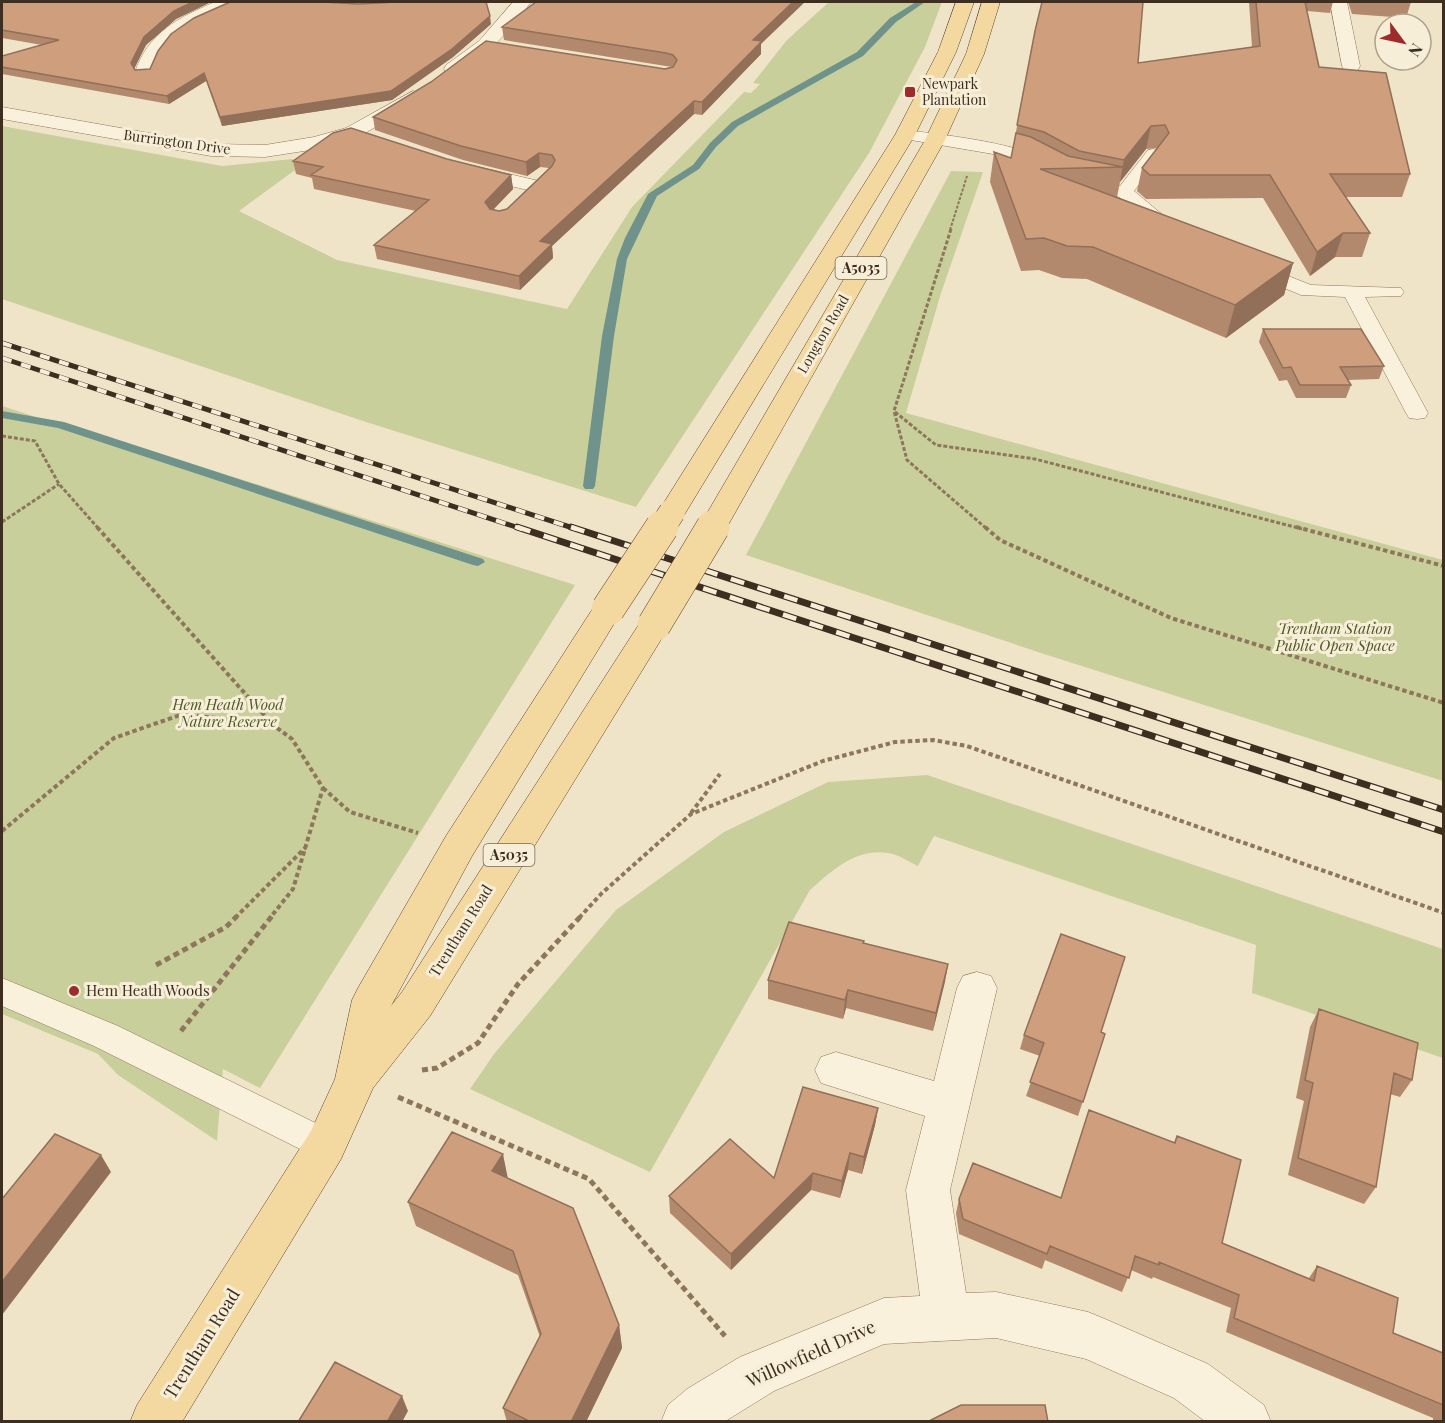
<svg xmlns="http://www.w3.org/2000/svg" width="1445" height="1423" font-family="'Playfair Display',serif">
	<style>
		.green { fill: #c9cf9b }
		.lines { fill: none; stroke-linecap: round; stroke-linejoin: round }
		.stream { fill: #6f938a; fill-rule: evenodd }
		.service-casing { stroke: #8d765c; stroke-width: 1 }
		.minor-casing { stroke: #8d765c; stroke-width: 1 }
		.primary-casing { stroke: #5b4430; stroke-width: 1 }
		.path-far3 { stroke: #8d765c; stroke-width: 2; stroke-dasharray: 3 1.5; stroke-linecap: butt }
		.path-far2 { stroke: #8d765c; stroke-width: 3; stroke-dasharray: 4 2; stroke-linecap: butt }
		.path-far1 { stroke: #8d765c; stroke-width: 4; stroke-dasharray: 4.5 3; stroke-linecap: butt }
		.path { stroke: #8d765c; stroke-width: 5; stroke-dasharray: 6 4; stroke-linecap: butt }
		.service { fill: #faf1dc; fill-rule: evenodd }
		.minor { fill: #faf1dc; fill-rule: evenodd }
		.primary { fill: #f3d9a0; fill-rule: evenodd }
		.rail-far1-casing { stroke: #3d2e20; stroke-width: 5 }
		.rail-casing { stroke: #3d2e20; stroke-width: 7 }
		.rail-far1 { stroke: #f7eed8; stroke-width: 4; stroke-dasharray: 10; stroke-linecap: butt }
		.rail { stroke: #f7eed8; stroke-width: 4.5; stroke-dasharray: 14; stroke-linecap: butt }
		.primary-bridge-far1-casing { stroke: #5b4430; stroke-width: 27; stroke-linecap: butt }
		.primary-bridge-casing { stroke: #5b4430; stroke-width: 34; stroke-linecap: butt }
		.primary-bridge-far1 { stroke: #f3d9a0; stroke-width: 26 }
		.primary-bridge { stroke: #f3d9a0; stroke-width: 33 }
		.wall { fill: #b2896c }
		.shaded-wall { fill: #916f58 }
		.building { fill: #cf9f7d; stroke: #916f58; stroke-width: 1.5 }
		.poi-dot { fill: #9e2a2b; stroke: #f7eed8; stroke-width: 2 }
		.labels { text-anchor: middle; stroke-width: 6; stroke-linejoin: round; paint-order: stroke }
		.far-poi-label { font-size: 14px; fill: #3d2e20; stroke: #f7eed8; text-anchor: start }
		.far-street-label { font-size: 14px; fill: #3d2e20; stroke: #f7eed8 }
		.shield { fill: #f7eed8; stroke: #756857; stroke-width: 1.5 }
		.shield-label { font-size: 14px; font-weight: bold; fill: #3d2e20 }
		.park-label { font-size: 15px; font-style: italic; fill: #4d5a26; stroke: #f7eed8 }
		.street-label { font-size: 15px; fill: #3d2e20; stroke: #f7eed8 }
		.poi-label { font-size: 15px; fill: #3d2e20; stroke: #f7eed8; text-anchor: start }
		.near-street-label { font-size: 18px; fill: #3d2e20; stroke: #f7eed8 }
	</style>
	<rect width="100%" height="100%" fill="#f0e4c8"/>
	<!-- green -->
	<path class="green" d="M 829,2 L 942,2 L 925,47 L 869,153 L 636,507 L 366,422 L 2,299 L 2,126 L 222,166 L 293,159 L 295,170 L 239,211 L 337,260 L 567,309 L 632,207 L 744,92 L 751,93 L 760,84 L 753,83 L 787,40 Z
		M 951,171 L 983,172 L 941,293 L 906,413 L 1443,560 L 1443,781 L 1044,654 L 746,555 Z
		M 2,406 L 127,446 L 130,444 L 575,585 L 260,1088 L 223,1069 L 217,1141 L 118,1075 L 98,1054 L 2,1014 Z
		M 927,775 L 1443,949 L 1443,1058 L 1252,993 L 1256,945 L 934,836 L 918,866 C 909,862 898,854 888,853 C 855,848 832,871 810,890 L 650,1172 L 470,1089 L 494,1054 L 616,910 L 724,832 L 828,782 Z"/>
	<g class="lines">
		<!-- stream -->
		<path class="stream" d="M 916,2 L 925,2 L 896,22 L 863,56 L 738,126 L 716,147 L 699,169 L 657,196 L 627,259 L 614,336 L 595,486 L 593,489 L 585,489 L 583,486 L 602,336 L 617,259 L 625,238 L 648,194 L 693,165 L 710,143 L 732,122 L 857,52 L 890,18 Z
			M 2,411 L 64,422 L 483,559 L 485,562 L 478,566 L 473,565 L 58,428 L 2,418 Z"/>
		<!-- service casing -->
		<g class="service-casing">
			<path id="service" d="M 905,130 C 936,134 1037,144 1055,168 L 1052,172 L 1046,173 L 993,154 L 899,138 L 897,135 L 899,132 Z
				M 1154,149 L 1162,154 L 1134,191 L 1176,226 L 1173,230 C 1150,236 1136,207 1119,197 C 1109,191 1090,191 1078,188 L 1075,184 L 1078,180 L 1084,179 L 1120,186 L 1148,150 Z
				M 1253,262 L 1311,285 L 1401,288 L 1404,292 L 1401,296 L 1365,297 L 1428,413 L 1425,418 L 1417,419 L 1409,418 L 1406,413 L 1345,297 L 1301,295 L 1246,272 L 1244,268 L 1246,264 Z
				M 2,978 L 118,1026 L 338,1134 L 343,1145 L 338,1156 L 326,1161 L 314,1156 L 94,1046 L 2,1006 Z"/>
		</g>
		<!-- minor casing -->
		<g class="minor-casing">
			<path id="minor" d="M 215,2 L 237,2 L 234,6 L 195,24 L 172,40 L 158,58 L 151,76 L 137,76 L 135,72 C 148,33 179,17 215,2 Z
				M 513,2 L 531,2 C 517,21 471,79 446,73 L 444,69 L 446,65 L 479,41 Z
				M 1330,2 L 1347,2 L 1360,66 L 1358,70 L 1344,70 L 1342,66 Z
				M 413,91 L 420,93 L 423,97 L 420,101 L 360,136 L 317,149 L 265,157 L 211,156 L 2,119 L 2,107 L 211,144 L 265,145 L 314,137 L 346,128 Z
				M 470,165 L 539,181 L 543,185 L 539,189 L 532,191 L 463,175 L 460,171 L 463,167 Z
				M 977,972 L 991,976 L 997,988 L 950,1190 L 966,1293 L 996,1292 L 1088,1312 L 1105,1319 L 1208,1364 L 1264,1405 L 1271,1422 L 1206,1422 L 1174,1398 L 1086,1359 L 996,1338 L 884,1344 L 774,1391 L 724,1422 L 661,1422 L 668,1405 L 687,1389 L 740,1357 L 884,1298 L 920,1296 L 906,1190 L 925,1116 L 821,1083 L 815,1070 L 821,1057 L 836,1052 L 934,1081 L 957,988 L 963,976 Z"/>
		</g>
		<!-- primary casing -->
		<g class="primary-casing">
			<path id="primary" d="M 956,2 L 974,2 L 956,52 L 915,135 L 686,512 L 682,518 L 672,521 L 662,518 L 658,512 L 895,135 L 938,52 Z
				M 982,2 L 1000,2 L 984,54 L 944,142 L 727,527 L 723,533 L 713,536 L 703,533 L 699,527 L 924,142 L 966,54 Z
				M 608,599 L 619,602 L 623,609 L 472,856 L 391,1006 L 402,992 L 643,618 L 654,615 L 665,618 L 670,625 L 430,1016 L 373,1088 L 341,1159 L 182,1422 L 130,1422 L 137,1405 L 311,1131 L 335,1079 L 352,1000 L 358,988 L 446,836 L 597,602 Z"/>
		</g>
		<!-- path-far3 -->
		<path class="path-far3" d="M 950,230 L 967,176"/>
		<!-- path-far2 -->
		<path class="path-far2" d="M 951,229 L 894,411 L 907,460 L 987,529
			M 895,412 L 936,445 L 1035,459 L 1302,529
			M 2,436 L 35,441 L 59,484 L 99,529
			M 2,522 L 59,484"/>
		<!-- path-far1 -->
		<path class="path-far1" d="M 97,527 L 273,725 L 292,739 L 323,788 L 293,889 L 270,918
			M 985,527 L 1000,540 L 1171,618 L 1444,703
			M 1296,527 L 1444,566
			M 323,788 L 350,812 L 418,833
			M 691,813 L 720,774
			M 2,831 L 114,738 L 183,714 L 272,725
			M 235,918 L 305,848
			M 579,918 L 602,893 L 691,814 L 823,761 L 895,742 L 933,740 L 967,746 L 1444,913"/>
		<!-- path -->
		<path class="path" d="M 156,965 L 226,927 L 237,916
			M 181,1031 L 272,916
			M 422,1070 L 437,1068 L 478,1043 L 518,984 L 581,916
			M 398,1097 L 589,1179 L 725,1336"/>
		<!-- service -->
		<use href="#service" class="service"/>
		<!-- minor -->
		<use href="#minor" class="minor"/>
		<!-- primary -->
		<use href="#primary" class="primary"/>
		<!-- rail-far1 casing -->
		<g class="rail-far1-casing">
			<path id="rail-far1" d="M 2,343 L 576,529
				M 2,358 L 522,529"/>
		</g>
		<!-- rail casing -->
		<g class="rail-casing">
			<path id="rail" d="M 517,527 L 1444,832
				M 571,527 L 1444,810"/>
		</g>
		<!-- rail-far1 -->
		<use href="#rail-far1" class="rail-far1"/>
		<!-- rail -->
		<use href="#rail" class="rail"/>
		<!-- primary-bridge-far1 casing -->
		<g class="primary-bridge-far1-casing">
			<path id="primary-bridge-far1" d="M 661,529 L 672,512"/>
		</g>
		<!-- primary-bridge casing -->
		<g class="primary-bridge-casing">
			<path id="primary-bridge" d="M 608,609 L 662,527
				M 654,625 L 713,527"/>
		</g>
		<!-- primary-bridge-far1 -->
		<use href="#primary-bridge-far1" class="primary-bridge-far1"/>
		<!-- primary-bridge -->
		<use href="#primary-bridge" class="primary-bridge"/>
	</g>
	<!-- wall -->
	<path class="wall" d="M 2,2 L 211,2 L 176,19 L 146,45 L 134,69 L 135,70 L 150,69 L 491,24 L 453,57 L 392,100 L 222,126 L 206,81 L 169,104 L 2,74 L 2,56 L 42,45 L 2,38 Z
		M 1249,2 L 1333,2 L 1330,13 L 1307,11 L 1319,67 L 1410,174 L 1402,197 L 1346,197 L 1370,233 L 1362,257 L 1335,257 L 1310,276 L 1263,198 L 1146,199 L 1137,191 L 1142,168 L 1157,148 L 1146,149 L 1120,182 L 1117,197 L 1293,263 L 1284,295 L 1226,338 L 1087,279 L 1062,278 L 1039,270 L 1021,271 L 990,182 L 994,152 L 1011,158 L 1035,31 L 1138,63 L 1252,47 Z
		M 1348,2 L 1411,2 L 1406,18 L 1352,14 Z
		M 502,27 L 761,44 L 761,54 L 702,115 L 694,114 L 552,246 L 553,258 L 520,290 L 377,259 L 374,245 L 416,211 L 314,189 L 312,178 L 296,174 L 293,161 L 447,159 L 511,175 L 513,189 L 493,210 L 499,211 L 507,209 L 549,168 L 540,167 L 527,176 L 463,160 L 375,130 L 373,117 L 672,67 L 504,40 Z
		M 1263,329 L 1384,366 L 1379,379 L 1347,380 L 1351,385 L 1346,398 L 1296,398 L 1287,380 L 1279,381 L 1259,342 Z
		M 864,943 L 948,964 L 933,1031 L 846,1008 L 843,1019 L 768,999 L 768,980 Z
		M 1319,1009 L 1412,1080 L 1400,1097 L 1390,1094 L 1376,1187 L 1364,1204 L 1288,1175 L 1304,1101 L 1296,1098 L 1310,1027 Z
		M 1101,1032 L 1105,1034 L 1078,1116 L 1026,1096 L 1040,1056 L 1020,1049 L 1024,1035 Z
		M 878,1108 L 875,1125 L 862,1174 L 848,1170 L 840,1198 L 811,1190 L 731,1270 L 670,1213 L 669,1196 L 774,1178 Z
		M 1177,1136 L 1222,1243 L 1309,1278 L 1317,1266 L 1393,1333 L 1443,1353 L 1443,1422 L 1433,1422 L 1433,1418 L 1226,1332 L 1231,1308 L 1153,1277 L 1152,1279 L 1131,1270 L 1122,1292 L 1045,1260 L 1042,1269 L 959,1234 L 956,1213 L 959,1199 L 1061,1198 L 1174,1142 Z
		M 508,1178 L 619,1325 L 622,1348 L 586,1422 L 507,1422 L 503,1408 L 540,1337 L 518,1275 L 416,1226 L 408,1202 Z"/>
	<!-- shaded-wall -->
	<path class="shaded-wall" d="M 193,2 L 211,2 L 176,19 L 146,45 L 133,71 L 131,63 L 144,37 L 174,11 Z
		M 793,2 L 805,2 L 761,44 L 761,54 L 702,115 L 702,102 L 753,40 Z
		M 490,16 L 491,24 L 453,57 L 392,100 L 222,126 L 220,117 Z
		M 204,73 L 206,81 L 169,104 L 167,96 Z
		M 694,101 L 694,114 L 552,246 L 553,258 L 520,290 L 519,276 L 540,241 Z
		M 1151,126 L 1146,149 L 1120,182 L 1124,160 Z
		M 539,153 L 540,167 L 527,176 L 526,162 Z
		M 511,175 L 513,189 L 487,216 L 485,202 Z
		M 1343,233 L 1335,257 L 1310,276 L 1317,252 Z
		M 1293,263 L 1284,295 L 1226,338 L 1235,305 Z
		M 948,964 L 945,982 L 933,1031 L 936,1013 Z
		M 848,990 L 846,1008 L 843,1019 L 845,1000 Z
		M 878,1108 L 875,1125 L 862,1174 L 864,1157 Z
		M 850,1153 L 848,1170 L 840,1198 L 842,1181 Z
		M 503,1154 L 508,1179 L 492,1171 Z
		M 101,1155 L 111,1172 L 2,1315 L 2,1282 Z
		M 813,1173 L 811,1190 L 731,1270 L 731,1254 Z
		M 619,1325 L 622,1348 L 586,1422 L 571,1422 Z
		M 402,1396 L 408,1411 L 402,1422 L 387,1422 Z"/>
	<!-- building -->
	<path class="building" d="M 2,2 L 193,2 L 174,11 L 144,37 L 131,63 L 135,70 L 150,69 L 158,51 L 171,34 L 194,18 L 230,2 L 323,2 L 358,4 L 397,2 L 486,2 L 490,16 L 452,49 L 391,91 L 220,117 L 204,73 L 167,96 L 2,67 L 2,56 L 59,40 L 2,30 Z
		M 536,2 L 793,2 L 753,40 L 762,41 L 702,102 L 694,101 L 540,241 L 552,244 L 519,276 L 374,245 L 429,200 L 311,175 L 323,167 L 293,161 L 333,133 L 351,128 L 447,159 L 511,175 L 485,202 L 490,209 L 499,211 L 507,209 L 552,166 L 555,160 L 552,155 L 539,153 L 526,162 L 461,146 L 373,117 L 431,82 L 486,41 L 665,69 L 673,67 L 677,60 L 673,55 L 666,53 L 502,27 Z
		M 1042,2 L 1143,2 L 1138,63 L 1260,46 L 1256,2 L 1305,2 L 1319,67 L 1386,73 L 1410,174 L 1330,174 L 1370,233 L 1343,233 L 1317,252 L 1270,175 L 1150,175 L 1142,168 L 1169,133 L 1165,125 L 1151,126 L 1124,160 L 1079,151 L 1044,132 L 1017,125 L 1035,31 Z
		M 1016,133 L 1031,137 L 1068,156 L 1123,167 L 1040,169 L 1293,263 L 1235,305 L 1093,247 L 1067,246 L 1044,238 L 1026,239 L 994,152 L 1011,158 Z
		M 1263,329 L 1361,329 L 1384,366 L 1340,367 L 1351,385 L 1300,385 L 1291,367 L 1283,368 Z
		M 789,922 L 864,941 L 863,943 L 948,964 L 936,1013 L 848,990 L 845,1000 L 768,980 Z
		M 1061,934 L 1125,957 L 1101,1032 L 1105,1034 L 1083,1102 L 1030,1082 L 1044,1043 L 1024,1035 Z
		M 1319,1009 L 1418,1043 L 1412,1080 L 1394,1073 L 1376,1187 L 1298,1158 L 1313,1083 L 1305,1080 Z
		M 803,1087 L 878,1108 L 864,1157 L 850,1153 L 842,1181 L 813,1173 L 731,1254 L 669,1196 L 730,1139 L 774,1178 Z
		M 1089,1110 L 1175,1143 L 1177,1136 L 1241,1160 L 1222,1243 L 1314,1281 L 1317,1266 L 1398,1298 L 1393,1333 L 1443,1353 L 1443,1405 L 1234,1318 L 1239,1295 L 1159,1262 L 1159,1265 L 1135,1256 L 1129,1278 L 1050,1246 L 1047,1254 L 963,1219 L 959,1199 L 973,1163 L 1061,1198 Z
		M 452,1132 L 503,1154 L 492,1171 L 573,1208 L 619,1325 L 571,1422 L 531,1422 L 503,1408 L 541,1334 L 513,1251 L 408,1202 Z
		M 55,1134 L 101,1155 L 2,1282 L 2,1199 Z
		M 335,1362 L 402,1396 L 387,1422 L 298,1422 Z
		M 961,1405 L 1045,1405 L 1048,1422 L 927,1422 Z"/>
	<!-- markers -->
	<g class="poi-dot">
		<rect x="904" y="86" width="12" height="12" rx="3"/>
		<circle cx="74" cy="991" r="6"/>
	</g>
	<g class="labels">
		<!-- far-poi labels -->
		<g class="far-poi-label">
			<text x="922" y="89">Newpark<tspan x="922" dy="16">Plantation</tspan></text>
		</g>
		<!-- far-street labels -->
		<g class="far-street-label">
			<text transform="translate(177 142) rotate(8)" y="5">Burrington Drive</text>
			<text transform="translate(823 334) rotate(-60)" y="5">Longton Road</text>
		</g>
		<!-- shield labels -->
		<g class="shield">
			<rect x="835.5" y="257" width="51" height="22" rx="4.5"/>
			<rect x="483.5" y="844" width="51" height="22" rx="4.5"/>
		</g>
		<g class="shield-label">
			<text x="861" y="273">A5035</text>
			<text x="509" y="860">A5035</text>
		</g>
		<!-- park labels -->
		<g class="park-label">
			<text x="1335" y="634">Trentham Station<tspan x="1335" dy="17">Public Open Space</tspan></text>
			<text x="228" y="710">Hem Heath Wood<tspan x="228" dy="17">Nature Reserve</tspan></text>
		</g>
		<!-- street labels -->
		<g class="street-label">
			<text transform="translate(461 931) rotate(-58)" y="5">Trentham Road</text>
		</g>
		<!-- poi labels -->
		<g class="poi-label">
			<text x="86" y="996">Hem Heath Woods</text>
		</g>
		<!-- near-street labels -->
		<g class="near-street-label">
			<text transform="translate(202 1344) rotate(-58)" y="6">Trentham Road</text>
			<text transform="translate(811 1354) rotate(-24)" y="6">Willowfield Drive</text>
		</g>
	</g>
	<!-- border -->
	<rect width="1445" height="1423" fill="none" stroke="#3d2e20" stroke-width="6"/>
	<!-- north arrow -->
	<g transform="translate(1403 42) rotate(123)"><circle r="28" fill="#f7eed8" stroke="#ada18e" stroke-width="1.5"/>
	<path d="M0-4.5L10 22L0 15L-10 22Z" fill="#9e2a2b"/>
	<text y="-9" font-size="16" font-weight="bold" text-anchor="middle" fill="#3d2e20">N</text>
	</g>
</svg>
